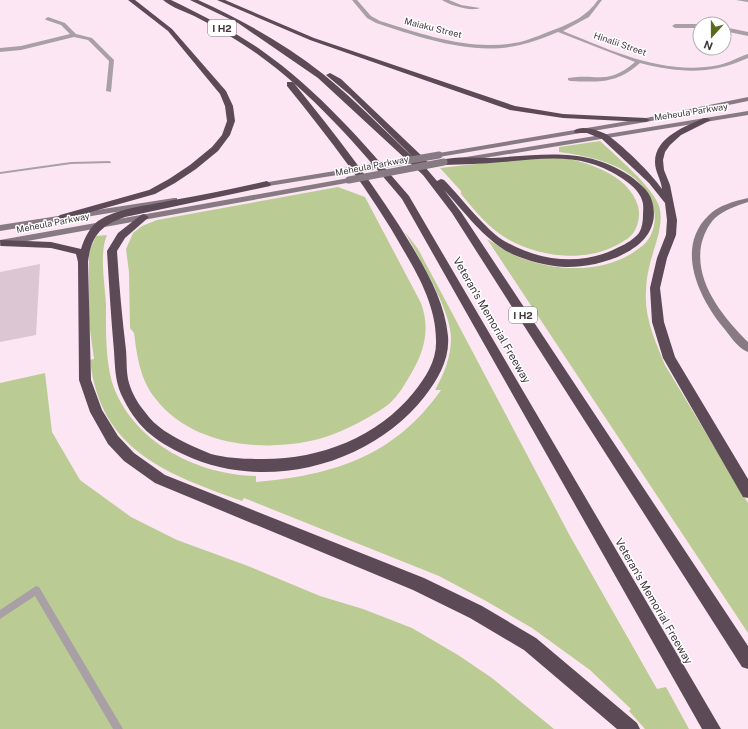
<svg xmlns="http://www.w3.org/2000/svg" width="748" height="729" font-family="'Public Sans',sans-serif">
	<style>
		.green { fill: #bacc94 }
		.building { fill: #dcc6d4 }
		.lines { fill: none; stroke-linecap: round; stroke-linejoin: round }
		.lane { fill: #a9a0a6; fill-rule: evenodd }
		.street { fill: #a9a0a6; fill-rule: evenodd }
		.secondary { fill: #887a83; fill-rule: evenodd }
		.highway { fill: #5c4a56; fill-rule: evenodd }
		.secondary-bridge { stroke: #887a83; stroke-width: 7 }
		.labels { text-anchor: middle; stroke-width: 3; stroke-linejoin: round; paint-order: stroke }
		.far-street-label { font-size: 9px; fill: #3e353b; stroke: #fff }
		.shield { fill: #fff; stroke: #787276; stroke-width: 1 }
		.shield-label { font-size: 10px; font-weight: bold; fill: #3e353b }
		.street-label { font-size: 11px; fill: #3e353b; stroke: #fff }
	</style>
	<rect width="100%" height="100%" fill="#fce6f4"/>
	<!-- green -->
	<path class="green" d="M 600,141 C 616,156 652,186 659,206 C 665,226 653,248 649,268 C 647,276 646,284 646,292 C 644,317 656,343 665,365 L 748,503 L 748,633 L 487,239 C 499,246 511,255 524,259 C 560,272 607,273 638,249 C 641,247 645,244 647,241 C 656,229 657,214 651,201 C 636,165 594,157 559,152 L 559,147 Z
		M 556,156 C 586,162 628,173 638,206 C 640,213 639,223 635,230 C 632,237 624,241 617,245 C 584,263 538,257 506,238 C 488,227 475,211 461,194 L 461,191 L 440,168 L 536,157 Z
		M 338,187 L 365,197 L 421,303 C 430,328 425,350 412,372 C 405,384 399,395 389,404 C 383,409 375,413 369,417 C 351,427 331,437 310,441 C 257,452 190,444 155,398 C 140,379 137,356 134,333 L 130,328 L 129,272 L 126,249 L 133,233 L 142,226 L 157,220 Z
		M 405,232 L 418,249 L 442,294 L 570,536 L 657,689 L 666,687 L 689,729 L 645,729 L 629,711 L 631,709 L 590,670 L 532,628 L 486,601 L 439,576 L 244,498 L 242,501 C 167,474 100,451 90,360 L 94,359 L 89,323 L 89,252 L 96,236 L 107,235 C 99,253 105,284 106,304 C 106,330 105,364 114,388 C 136,444 199,475 256,476 L 256,482 C 333,475 394,457 441,390 L 435,390 C 444,374 451,357 451,338 C 451,310 418,257 405,232 Z
		M 45,373 L 52,432 L 80,480 L 131,517 L 177,540 L 248,566 L 320,596 L 363,609 L 412,628 L 458,655 L 492,678 L 554,729 L 0,729 L 0,383 Z"/>
	<!-- building -->
	<path class="building" d="M 40,264 L 36,335 L 0,342 L 0,272 Z"/>
	<g class="lines">
		<!-- lane -->
		<path class="lane" d="M 109,161 L 111,162 L 111,163 L 71,164 L 0,174 L 0,172 L 71,162 Z
			M 36,586 L 39,587 L 123,729 L 113,729 L 35,596 L 0,619 L 0,610 Z"/>
		<!-- street -->
		<path class="street" d="M 352,0 L 357,0 L 371,16 L 380,21 C 425,35 472,52 520,42 C 532,39 545,33 556,29 C 573,22 587,16 598,0 L 602,0 L 589,17 L 563,31 C 612,51 665,76 719,65 C 729,63 738,57 748,54 L 748,58 C 711,75 679,73 640,63 C 617,84 599,82 570,81 L 568,80 L 568,78 C 598,73 607,86 635,62 L 558,32 C 546,37 533,42 520,45 C 472,56 422,38 376,23 L 367,18 Z
			M 442,0 L 449,0 L 461,5 L 480,8 C 471,12 449,5 442,0 Z
			M 736,0 L 748,0 L 748,2 Z
			M 48,17 L 65,23 L 76,34 L 92,38 L 114,60 L 111,92 L 106,91 L 109,61 L 88,40 L 74,37 L 21,50 L 0,52 L 0,48 L 21,46 L 70,34 L 61,25 L 46,20 L 45,19 Z
			M 700,24 L 700,28 L 675,28 L 672,26 L 675,24 Z
			M 724,27 L 748,32 L 748,36 L 724,31 Z"/>
		<!-- secondary -->
		<path class="secondary" d="M 748,97 L 748,101 L 646,122 L 439,157 L 435,155 L 439,153 L 646,118 Z
			M 748,111 L 748,115 L 460,162 L 456,160 L 460,158 Z
			M 347,169 L 350,169 L 350,173 L 256,188 L 252,186 L 256,184 Z
			M 349,178 L 353,180 L 352,182 L 0,246 L 0,240 Z
			M 174,198 L 177,198 L 177,202 L 0,231 L 0,225 Z
			M 748,198 L 748,202 C 736,206 724,210 715,218 C 708,225 703,236 701,246 C 695,283 723,317 748,342 L 748,352 C 738,349 729,334 722,326 C 698,296 675,247 709,215 C 719,205 735,201 748,198 Z"/>
		<!-- highway -->
		<path class="highway" d="M 128,0 L 135,0 L 172,29 L 226,91 L 233,106 L 235,121 L 230,135 L 218,151 L 196,169 L 175,183 L 155,194 L 66,219 L 60,219 L 58,217 L 60,215 L 149,190 L 169,179 L 190,165 L 212,147 L 222,135 L 227,121 L 225,106 L 220,94 L 168,31 Z
			M 163,0 L 171,0 C 202,15 232,30 261,50 C 318,90 364,143 409,196 L 721,729 L 702,729 L 402,199 C 358,146 312,93 256,53 C 237,40 218,28 198,18 C 187,12 172,8 163,0 Z
			M 190,0 L 198,0 C 242,20 285,44 323,74 C 355,100 385,131 415,159 L 350,95 L 326,75 L 330,73 L 341,79 L 424,158 L 430,165 L 425,167 L 437,181 L 441,179 L 444,180 C 462,198 486,231 506,242 C 541,262 584,266 619,247 C 626,244 634,239 639,233 C 642,228 643,221 643,215 C 643,211 644,205 642,200 C 637,183 605,167 589,163 C 561,155 531,160 502,162 C 482,164 463,164 444,165 L 441,164 L 440,162 L 441,160 C 457,156 476,158 492,158 C 542,155 586,146 630,176 C 638,182 649,190 652,201 C 666,249 600,268 565,267 C 547,266 528,261 512,254 C 484,240 465,212 444,190 L 461,212 L 748,646 L 748,669 L 742,667 L 452,213 L 423,175 L 318,78 L 238,23 Z
			M 217,0 L 225,0 L 314,38 L 515,106 L 563,114 L 646,118 L 650,120 L 646,122 L 563,118 L 510,110 L 310,40 Z
			M 287,82 L 293,82 C 336,135 378,189 413,248 C 429,275 445,304 448,336 C 450,359 438,379 425,396 C 372,465 265,493 185,455 C 153,440 136,426 121,394 C 115,380 115,366 114,351 C 111,318 109,284 107,251 L 118,233 L 141,215 L 144,214 L 149,217 L 125,238 L 117,251 C 119,284 122,317 126,350 C 127,361 126,372 129,383 C 132,393 138,404 145,412 C 155,427 172,436 188,444 C 195,447 203,451 211,454 C 226,458 244,459 260,459 C 318,460 377,438 414,392 C 426,377 437,360 436,340 C 436,308 420,278 404,251 C 371,192 329,138 287,86 Z
			M 704,118 L 707,118 L 711,120 L 681,135 L 670,145 L 665,152 L 663,160 L 664,170 L 670,185 L 677,220 L 676,235 L 667,258 L 660,288 L 664,322 L 675,357 L 748,479 L 748,498 L 743,497 L 663,358 L 652,322 L 650,288 L 657,258 L 666,235 L 667,220 L 665,203 L 649,183 L 602,139 L 587,133 L 575,133 L 574,131 C 581,124 602,131 609,136 C 625,148 651,173 662,189 C 661,179 655,172 655,162 C 655,137 686,126 704,118 Z
			M 267,181 L 271,184 L 270,186 L 125,217 C 101,225 91,236 88,262 L 91,380 L 102,410 L 118,436 L 134,453 L 165,475 L 424,578 L 482,606 L 536,638 L 637,723 L 640,729 L 617,729 L 524,650 L 470,618 L 413,590 L 155,483 L 124,461 L 108,444 L 90,412 L 79,380 L 78,262 L 76,254 L 51,248 L 1,246 L 0,240 L 51,242 L 81,249 C 84,239 90,227 98,221 C 118,208 146,206 168,201 C 202,195 234,189 267,181 Z"/>
		<!-- secondary-bridge -->
		<path class="secondary-bridge" d="M 347,171 L 439,155
			M 349,180 L 444,162"/>
	</g>
	<g class="labels">
		<!-- far-street labels -->
		<g class="far-street-label">
			<text transform="translate(433 28) rotate(14)" y="3">Maiaku Street</text>
			<text transform="translate(620 44) rotate(19)" y="3">Hinalii Street</text>
			<text transform="translate(691 112) rotate(-9)" y="3">Meheula Parkway</text>
			<text transform="translate(372 166) rotate(-11)" y="3">Meheula Parkway</text>
			<text transform="translate(53 223) rotate(-11)" y="3">Meheula Parkway</text>
		</g>
		<!-- shield labels -->
		<g class="shield">
			<rect x="208" y="20" width="28" height="16" rx="3"/>
			<rect x="509" y="307" width="28" height="16" rx="3"/>
		</g>
		<g class="shield-label">
			<text x="222" y="32">I H2</text>
			<text x="523" y="319">I H2</text>
		</g>
		<!-- street labels -->
		<g class="street-label">
			<text transform="translate(492 320) rotate(60)" y="4">Veteran's Memorial Freeway</text>
			<text transform="translate(654 601) rotate(60)" y="4">Veteran's Memorial Freeway</text>
		</g>
	</g>
	<!-- north arrow -->
	<g transform="translate(712 36) rotate(201)"><circle r="19" fill="#ffffff" stroke="#b2aeb1"/>
	<path d="M0-3L7 15L0 10L-7 15Z" fill="#576b19"/>
	<text y="-6" font-size="11" font-weight="bold" text-anchor="middle" fill="#3e353b">N</text>
	</g>
</svg>
